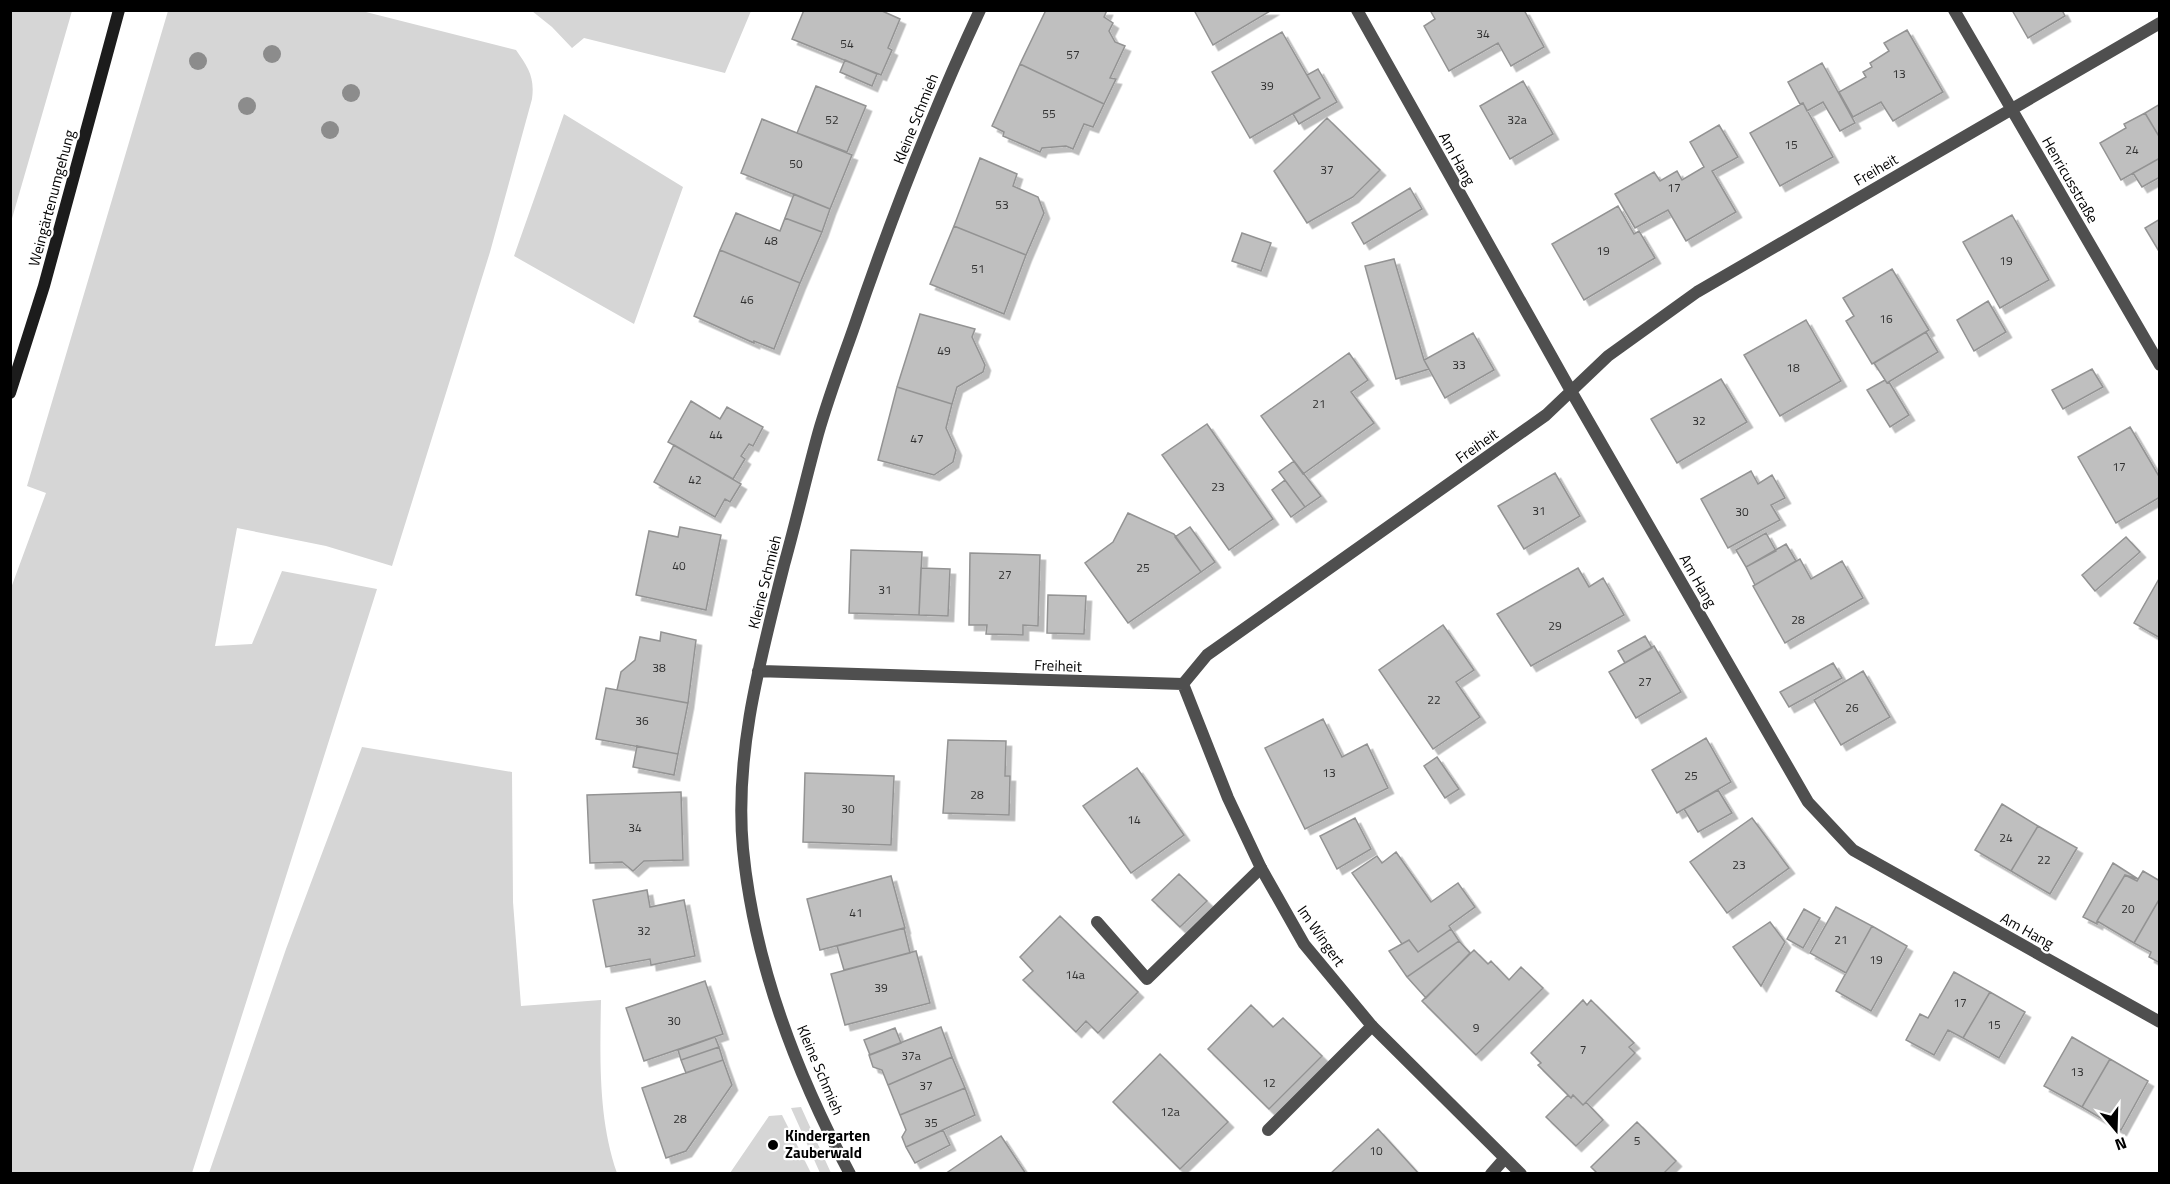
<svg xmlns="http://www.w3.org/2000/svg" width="2170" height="1184" font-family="'Titillium Web',sans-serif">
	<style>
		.green { fill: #d6d6d6 }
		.building { fill: #bfbfbf; stroke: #939393; stroke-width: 1.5; filter: url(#shadow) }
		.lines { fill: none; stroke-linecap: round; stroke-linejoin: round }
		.lane { stroke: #4f4f4f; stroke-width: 12 }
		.street { stroke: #4f4f4f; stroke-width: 12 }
		.secondary { stroke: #1c1c1c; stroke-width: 12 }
		.tree { fill: #8c8c8c }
		.poi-dot { fill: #000; stroke: #fff; stroke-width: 2 }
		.labels { text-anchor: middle; stroke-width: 4.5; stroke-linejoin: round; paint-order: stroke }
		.number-label { font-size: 12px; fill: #303030 }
		.street-label { font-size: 15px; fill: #000; stroke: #fff }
		.poi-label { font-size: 15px; font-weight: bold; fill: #000; stroke: #fff; text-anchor: start }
	</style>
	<defs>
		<filter id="shadow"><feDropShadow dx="5.5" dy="5.5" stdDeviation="0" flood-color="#0004"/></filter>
	</defs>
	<rect width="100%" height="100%" fill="#fff"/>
	<!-- green -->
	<path class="green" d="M 10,11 L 72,11 L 11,222 L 10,222 Z
		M 168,11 L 362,11 L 516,50 C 528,67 535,77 532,99 L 490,252 L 392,566 L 326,546 L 237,528 L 215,646 L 252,644 L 282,571 L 377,589 L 192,1173 L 11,1173 L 11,588 L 46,493 L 27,486 Z
		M 532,11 L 751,11 L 725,73 L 584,38 L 572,48 L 552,27 Z
		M 564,114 L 683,187 L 634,324 L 514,256 Z
		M 362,747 L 512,772 L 513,902 L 521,1006 L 601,1000 C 600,1057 598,1119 617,1173 L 209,1173 L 286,949 Z
		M 801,1107 L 831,1173 L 820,1173 L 791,1108 Z
		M 782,1115 L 811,1173 L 730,1173 L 769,1116 Z"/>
	<!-- building -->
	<path class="building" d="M 804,10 L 880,10 L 900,19 L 888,48 L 892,50 L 881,75 L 792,39 Z
		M 1046,10 L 1107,10 L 1104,17 L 1113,23 L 1109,31 L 1115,42 L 1125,46 L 1110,78 L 1116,79 L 1104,104 L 1020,64 Z
		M 1194,10 L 1272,10 L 1213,45 Z
		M 1430,10 L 1524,10 L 1544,47 L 1511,66 L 1498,43 L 1449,71 L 1424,26 L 1435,19 Z
		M 2012,10 L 2062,10 L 2065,16 L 2028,38 Z
		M 1907,30 L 1943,92 L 1893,121 L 1881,102 L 1853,117 L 1839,92 L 1866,77 L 1863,72 L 1872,67 L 1870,63 L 1889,51 L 1884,43 Z
		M 1282,32 L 1320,98 L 1250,138 L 1212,72 Z
		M 845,60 L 877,74 L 872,86 L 840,72 Z
		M 1822,63 L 1855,123 L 1840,131 L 1823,102 L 1807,111 L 1803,103 L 1800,104 L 1788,82 Z
		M 1020,64 L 1104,104 L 1093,127 L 1084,124 L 1073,149 L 1066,146 L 1042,148 L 1040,152 L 1003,136 L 1004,132 L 992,126 Z
		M 1318,69 L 1337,102 L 1299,124 L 1293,114 L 1320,98 L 1307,75 Z
		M 1523,81 L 1553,134 L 1510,159 L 1480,106 Z
		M 816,86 L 866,106 L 847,152 L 797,133 Z
		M 1803,103 L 1833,157 L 1780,186 L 1750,133 Z
		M 2160,104 L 2160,138 L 2145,113 Z
		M 2145,113 L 2160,138 L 2160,158 L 2121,180 L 2100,143 L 2126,128 L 2124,124 Z
		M 1327,118 L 1380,170 L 1353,197 L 1307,223 L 1274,171 Z
		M 762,119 L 852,155 L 830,209 L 741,173 Z
		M 1719,125 L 1738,157 L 1712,171 L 1736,212 L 1686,241 L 1668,210 L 1635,228 L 1615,194 L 1654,172 L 1660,181 L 1677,171 L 1682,180 L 1704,167 L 1690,142 Z
		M 980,158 L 1017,174 L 1013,186 L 1038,197 L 1044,213 L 1026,255 L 954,226 Z
		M 2160,158 L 2160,177 L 2142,187 L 2133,173 Z
		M 1410,188 L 1422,209 L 1364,244 L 1352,223 Z
		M 794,194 L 830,209 L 822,232 L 785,218 Z
		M 1618,206 L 1634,234 L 1639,231 L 1655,258 L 1584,300 L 1552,244 Z
		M 736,213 L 780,231 L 785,218 L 822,232 L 800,283 L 720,250 Z
		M 2012,215 L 2049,280 L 2000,308 L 1963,242 Z
		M 2160,219 L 2160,253 L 2145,228 Z
		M 954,226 L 1026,255 L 1004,314 L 930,284 Z
		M 1242,233 L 1271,243 L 1261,271 L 1232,261 Z
		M 720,250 L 800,283 L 774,349 L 754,341 L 754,343 L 694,316 Z
		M 1394,259 L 1424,360 L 1429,369 L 1396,379 L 1365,266 Z
		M 1892,269 L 1929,330 L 1872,364 L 1846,321 L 1854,316 L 1843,298 Z
		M 1988,301 L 2006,332 L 1974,351 L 1957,320 Z
		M 920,314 L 975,329 L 972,337 L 985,365 L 983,372 L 957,387 L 952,404 L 897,387 Z
		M 1806,320 L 1841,381 L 1780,416 L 1744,355 Z
		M 1926,332 L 1938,352 L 1887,383 L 1874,363 Z
		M 1473,333 L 1494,370 L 1445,398 L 1424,360 Z
		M 1349,353 L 1368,380 L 1351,392 L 1374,423 L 1303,474 L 1261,416 Z
		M 2092,369 L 2103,387 L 2063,409 L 2052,390 Z
		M 1721,379 L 1747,422 L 1677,463 L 1651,419 Z
		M 1885,380 L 1887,383 L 1889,382 L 1909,415 L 1890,427 L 1867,390 Z
		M 897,387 L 952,404 L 946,428 L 956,450 L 953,462 L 934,475 L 878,460 Z
		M 691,401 L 720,419 L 727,407 L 763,427 L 753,446 L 749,444 L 741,456 L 745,459 L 733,479 L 668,442 Z
		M 1207,424 L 1273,519 L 1229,550 L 1162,455 Z
		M 2130,427 L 2160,478 L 2160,497 L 2116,523 L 2078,457 Z
		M 674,445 L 741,484 L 730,502 L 725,499 L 715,517 L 654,482 Z
		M 1294,461 L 1321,496 L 1305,507 L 1279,472 Z
		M 1751,471 L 1758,484 L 1772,475 L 1785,498 L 1771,505 L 1780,520 L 1728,548 L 1701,499 Z
		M 1555,473 L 1580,516 L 1524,549 L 1498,506 Z
		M 1285,480 L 1305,507 L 1291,517 L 1272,490 Z
		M 1128,513 L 1174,534 L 1201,572 L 1128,623 L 1085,563 L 1113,542 Z
		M 680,527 L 721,535 L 706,610 L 636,595 L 649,531 L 678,537 Z
		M 1190,527 L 1215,562 L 1201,572 L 1175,537 Z
		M 1766,533 L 1776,551 L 1746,567 L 1736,550 Z
		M 2126,537 L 2140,552 L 2095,591 L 2082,575 Z
		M 1786,544 L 1796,561 L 1755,585 L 1746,567 Z
		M 851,550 L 922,552 L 919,615 L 849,613 Z
		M 970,553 L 1040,555 L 1038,626 L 1023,625 L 1023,635 L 986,634 L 987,625 L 969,625 Z
		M 1800,559 L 1811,579 L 1842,561 L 1863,598 L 1785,643 L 1753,586 Z
		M 921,568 L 950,569 L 948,616 L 919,615 Z
		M 1578,568 L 1589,587 L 1603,578 L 1624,615 L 1531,666 L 1497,614 Z
		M 2160,577 L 2160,638 L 2134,623 Z
		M 1048,595 L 1086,596 L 1084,634 L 1047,633 Z
		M 1443,625 L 1474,670 L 1456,682 L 1480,717 L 1433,749 L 1379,670 Z
		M 661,632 L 696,640 L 688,703 L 617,690 L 621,672 L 635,660 L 640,637 L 660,641 Z
		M 1645,636 L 1652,648 L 1625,663 L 1618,651 Z
		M 1654,646 L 1681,692 L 1636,718 L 1609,672 Z
		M 1833,663 L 1842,678 L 1789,707 L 1780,692 Z
		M 1863,671 L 1890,717 L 1841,745 L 1814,700 Z
		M 606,688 L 688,703 L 678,754 L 596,739 Z
		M 1323,719 L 1342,757 L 1367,744 L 1388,788 L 1305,829 L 1265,748 Z
		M 1706,738 L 1731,782 L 1677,813 L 1652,770 Z
		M 948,740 L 1006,741 L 1005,776 L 1010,776 L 1009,815 L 943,813 Z
		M 637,746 L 678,754 L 674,775 L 633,767 Z
		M 1437,757 L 1459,789 L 1445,798 L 1424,766 Z
		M 1137,768 L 1184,835 L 1131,873 L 1083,806 Z
		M 805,773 L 894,776 L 891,845 L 803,842 Z
		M 1718,790 L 1732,813 L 1698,832 L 1684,809 Z
		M 681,792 L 683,860 L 644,861 L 633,871 L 622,862 L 590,863 L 587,795 Z
		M 2002,804 L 2038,826 L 2011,871 L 1975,850 Z
		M 1355,818 L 1371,849 L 1337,869 L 1320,836 Z
		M 1752,818 L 1789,868 L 1727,913 L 1690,862 Z
		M 2038,826 L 2077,848 L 2050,894 L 2011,871 Z
		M 1396,852 L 1431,902 L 1458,883 L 1475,907 L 1449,926 L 1451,929 L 1418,952 L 1409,940 L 1402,944 L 1352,873 L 1377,856 L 1382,863 Z
		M 2113,863 L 2138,879 L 2125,875 L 2097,921 L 2097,924 L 2083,917 Z
		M 2143,871 L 2160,881 L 2160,898 L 2134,943 L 2097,921 L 2125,875 L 2137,881 Z
		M 1179,874 L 1207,901 L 1180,927 L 1152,900 Z
		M 891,876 L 905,928 L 820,950 L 807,899 Z
		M 647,890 L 650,907 L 684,900 L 695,956 L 651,965 L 650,959 L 606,967 L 593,900 Z
		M 2160,898 L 2160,963 L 2149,957 L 2151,952 L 2134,943 Z
		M 1836,907 L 1872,926 L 1846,973 L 1810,953 Z
		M 1804,909 L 1820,918 L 1803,948 L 1787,939 Z
		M 1060,916 L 1138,992 L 1098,1033 L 1086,1021 L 1076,1032 L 1023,980 L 1033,971 L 1020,957 Z
		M 1770,922 L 1785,942 L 1761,986 L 1733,947 Z
		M 1872,926 L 1907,946 L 1871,1011 L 1836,991 Z
		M 904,928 L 910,953 L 844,970 L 837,946 Z
		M 1451,929 L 1459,941 L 1407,977 L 1389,951 L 1409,940 L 1418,952 Z
		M 1459,941 L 1470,953 L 1426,998 L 1407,977 Z
		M 1474,950 L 1488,964 L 1491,961 L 1509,980 L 1521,967 L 1543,988 L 1476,1055 L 1422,1001 Z
		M 916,951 L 930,1003 L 845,1025 L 831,974 Z
		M 1954,972 L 1990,992 L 1963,1038 L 1948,1030 L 1934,1055 L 1906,1040 L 1920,1014 L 1928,1018 Z
		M 705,981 L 723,1034 L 644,1061 L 626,1008 Z
		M 1990,992 L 2025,1012 L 1999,1058 L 1963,1038 Z
		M 1583,1000 L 1587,1005 L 1591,1000 L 1634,1043 L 1629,1047 L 1635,1053 L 1583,1105 L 1573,1095 L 1571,1098 L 1538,1065 L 1541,1063 L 1531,1053 Z
		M 1251,1005 L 1273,1027 L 1283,1018 L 1322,1056 L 1269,1109 L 1208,1049 Z
		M 941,1027 L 952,1057 L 888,1085 L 882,1070 L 873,1067 L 869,1055 Z
		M 895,1028 L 901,1043 L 870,1055 L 864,1040 Z
		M 715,1037 L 719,1047 L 681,1060 L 678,1050 Z
		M 2072,1037 L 2110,1059 L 2082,1107 L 2044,1086 Z
		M 719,1047 L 723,1060 L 686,1073 L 681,1060 Z
		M 1160,1054 L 1228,1122 L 1180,1169 L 1113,1102 Z
		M 952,1057 L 965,1088 L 900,1115 L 888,1085 Z
		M 2110,1059 L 2148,1081 L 2121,1130 L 2082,1107 Z
		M 723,1060 L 732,1085 L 686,1151 L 666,1158 L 642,1088 Z
		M 965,1088 L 975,1115 L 906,1147 L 902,1137 L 906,1130 L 900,1115 Z
		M 1568,1095 L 1571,1098 L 1573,1095 L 1583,1105 L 1586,1102 L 1603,1120 L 1576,1146 L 1546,1117 Z
		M 1637,1122 L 1676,1161 L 1663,1174 L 1598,1174 L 1591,1167 Z
		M 1378,1129 L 1419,1174 L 1330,1174 Z
		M 943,1130 L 950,1145 L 915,1163 L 906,1147 Z
		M 1001,1136 L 1026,1174 L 945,1174 Z"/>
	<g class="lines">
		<!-- lane -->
		<path class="lane" d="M 1097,922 L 1147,979 L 1261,868
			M 1268,1130 L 1372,1026"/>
		<!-- street -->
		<path class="street" d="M 1357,10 L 1571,391 L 1808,802 L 1853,850 L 2160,1022
			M 1954,10 L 2160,365
			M 758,671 L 1183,684
			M 1183,684 L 1207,655 L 1546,415 L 1608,356 L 1697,292 L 2160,23
			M 1183,684 L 1228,798 L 1261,868 L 1304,944 L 1372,1026 L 1521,1174
			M 850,1174 C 796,1073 754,963 743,849 C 734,753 761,657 784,565 C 796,522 806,478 818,434 C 828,399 841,364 853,330 C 890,221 931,115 980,10
			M 1491,1174 L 1505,1158"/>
		<!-- secondary -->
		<path class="secondary" d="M 10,393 L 44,286 L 119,10"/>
	</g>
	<!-- trees -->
	<g class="tree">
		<circle cx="272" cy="54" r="9"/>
		<circle cx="198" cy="61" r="9"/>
		<circle cx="351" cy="93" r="9"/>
		<circle cx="247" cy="106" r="9"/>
		<circle cx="330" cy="130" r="9"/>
	</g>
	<!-- markers -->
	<circle class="poi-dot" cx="773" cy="1145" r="6"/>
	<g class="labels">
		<!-- number labels -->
		<g class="number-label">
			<text x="1483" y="38">34</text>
			<text x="847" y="48">54</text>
			<text x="1073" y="59">57</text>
			<text x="1899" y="78">13</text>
			<text x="1267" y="90">39</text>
			<text x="1049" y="118">55</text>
			<text x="832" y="124">52</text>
			<text x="1517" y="124">32a</text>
			<text x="1791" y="149">15</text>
			<text x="2132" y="154">24</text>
			<text x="796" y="168">50</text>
			<text x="1327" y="174">37</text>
			<text x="1674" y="192">17</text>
			<text x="1002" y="209">53</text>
			<text x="771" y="245">48</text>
			<text x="1603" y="255">19</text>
			<text x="2006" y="265">19</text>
			<text x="978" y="273">51</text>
			<text x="747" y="304">46</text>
			<text x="1886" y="323">16</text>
			<text x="944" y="355">49</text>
			<text x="1459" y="369">33</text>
			<text x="1793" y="372">18</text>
			<text x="1319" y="408">21</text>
			<text x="1699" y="425">32</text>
			<text x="716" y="439">44</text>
			<text x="917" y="443">47</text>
			<text x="2119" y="471">17</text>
			<text x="695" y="484">42</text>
			<text x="1218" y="491">23</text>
			<text x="1539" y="515">31</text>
			<text x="1742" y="516">30</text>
			<text x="679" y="570">40</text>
			<text x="1143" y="572">25</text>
			<text x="1005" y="579">27</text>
			<text x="885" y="594">31</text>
			<text x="1798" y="624">28</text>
			<text x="1555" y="630">29</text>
			<text x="659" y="672">38</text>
			<text x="1645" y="686">27</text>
			<text x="1434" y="704">22</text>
			<text x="1852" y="712">26</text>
			<text x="642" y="725">36</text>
			<text x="1329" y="777">13</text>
			<text x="1691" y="780">25</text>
			<text x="977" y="799">28</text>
			<text x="848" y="813">30</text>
			<text x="1134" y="824">14</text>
			<text x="635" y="832">34</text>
			<text x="2006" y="842">24</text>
			<text x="2044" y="864">22</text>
			<text x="1739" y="869">23</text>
			<text x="2128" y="913">20</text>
			<text x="856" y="917">41</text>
			<text x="644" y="935">32</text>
			<text x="1841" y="944">21</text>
			<text x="1876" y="964">19</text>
			<text x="1075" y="979">14a</text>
			<text x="881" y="992">39</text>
			<text x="1960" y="1007">17</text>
			<text x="674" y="1025">30</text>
			<text x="1994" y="1029">15</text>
			<text x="1476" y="1032">9</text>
			<text x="1583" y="1054">7</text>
			<text x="911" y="1060">37a</text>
			<text x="2077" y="1076">13</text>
			<text x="1269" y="1087">12</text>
			<text x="926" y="1090">37</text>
			<text x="1170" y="1116">12a</text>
			<text x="680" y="1123">28</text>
			<text x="931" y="1127">35</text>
			<text x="1637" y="1145">5</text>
			<text x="1376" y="1155">10</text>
		</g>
		<!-- street labels -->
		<g class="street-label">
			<text transform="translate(916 119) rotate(-68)" y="5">Kleine Schmieh</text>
			<text transform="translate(1457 159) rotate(61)" y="5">Am Hang</text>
			<text transform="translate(1876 170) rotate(-30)" y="5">Freiheit</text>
			<text transform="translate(2070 180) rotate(60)" y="5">Henricusstraße</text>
			<text transform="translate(52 198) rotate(-75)" y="5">Weingärtenumgehung</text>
			<text transform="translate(1477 446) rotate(-35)" y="5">Freiheit</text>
			<text transform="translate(1698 581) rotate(60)" y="5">Am Hang</text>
			<text transform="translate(765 582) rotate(-76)" y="5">Kleine Schmieh</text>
			<text transform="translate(1058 666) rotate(2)" y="5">Freiheit</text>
			<text transform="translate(2027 931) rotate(29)" y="5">Am Hang</text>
			<text transform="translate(1321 936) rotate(55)" y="5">Im Wingert</text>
			<text transform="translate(820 1070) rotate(67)" y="5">Kleine Schmieh</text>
		</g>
		<!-- poi labels -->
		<g class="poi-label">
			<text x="785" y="1141">Kindergarten<tspan x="785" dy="17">Zauberwald</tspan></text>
		</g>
	</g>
	<!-- border -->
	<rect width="2170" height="1184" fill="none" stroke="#000000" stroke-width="24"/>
	<!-- north arrow -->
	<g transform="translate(2116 1130) rotate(161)" stroke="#ffffff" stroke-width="4.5" paint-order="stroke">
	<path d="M0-4.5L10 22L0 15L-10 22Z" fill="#000000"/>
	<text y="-9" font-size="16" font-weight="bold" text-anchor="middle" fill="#000000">N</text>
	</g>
</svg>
